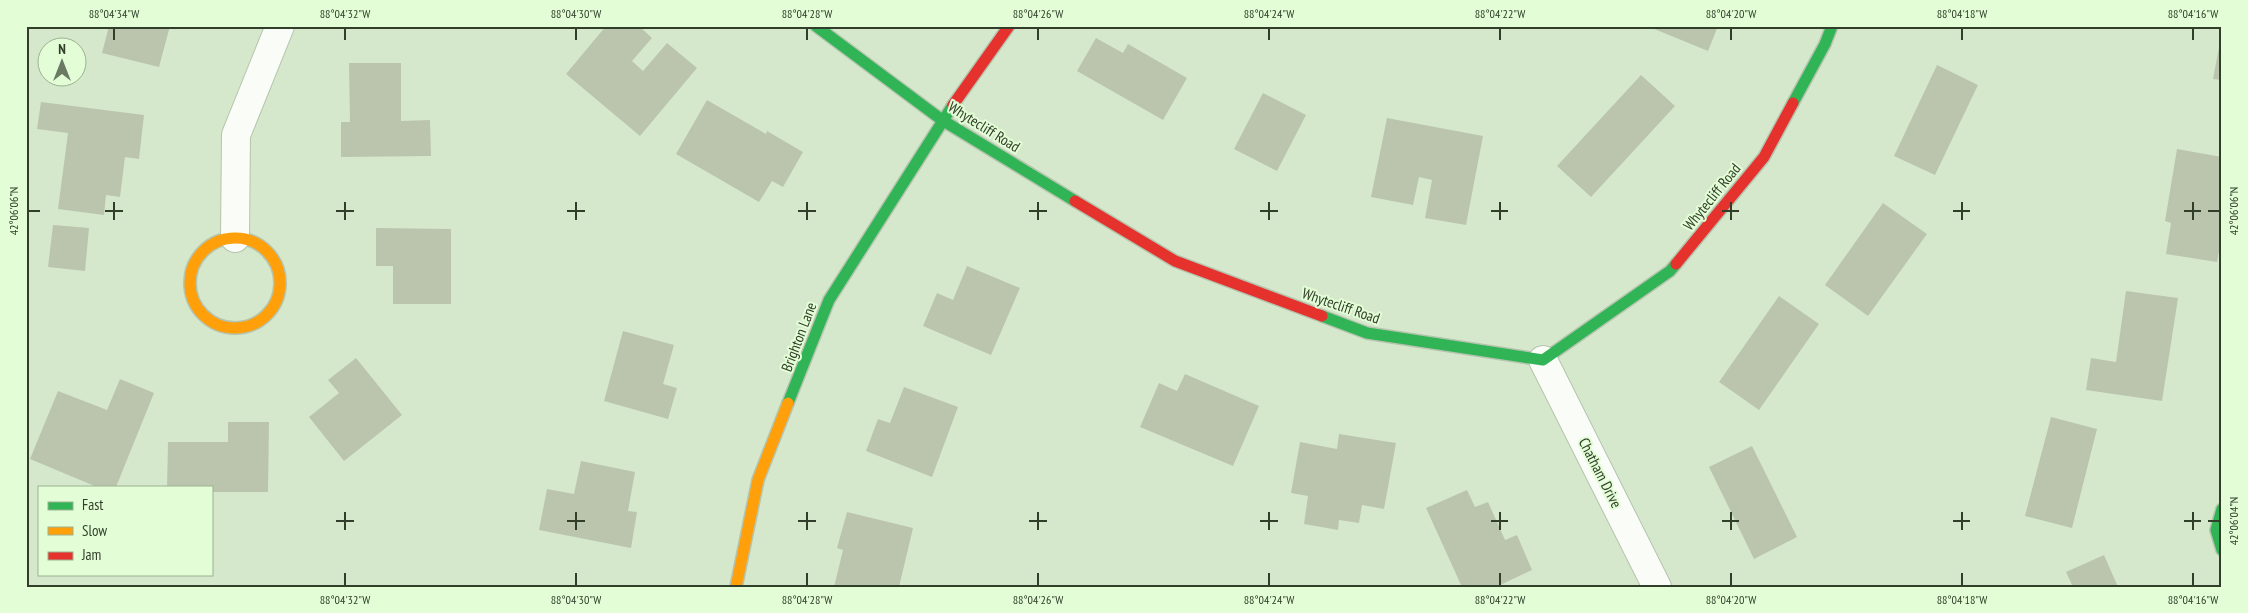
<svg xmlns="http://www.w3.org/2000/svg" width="2248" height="613" font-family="'PT Sans Narrow',sans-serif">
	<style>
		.building { fill: #bbc5ae }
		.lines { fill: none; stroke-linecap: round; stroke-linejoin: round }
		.street-casing { stroke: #b5c4ae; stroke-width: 30 }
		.fast-casing { stroke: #b5c4ae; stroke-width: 14 }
		.slow-casing { stroke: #b5c4ae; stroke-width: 14 }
		.jam-casing { stroke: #b5c4ae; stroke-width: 14 }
		.street { stroke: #f9fcf7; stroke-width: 28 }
		.fast { stroke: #30b455; stroke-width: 11 }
		.slow { stroke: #ff9f0a; stroke-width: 11 }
		.jam { stroke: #e5322d; stroke-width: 11 }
		.ticks { fill: none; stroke: #313e2a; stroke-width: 2 }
		.labels { text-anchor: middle; stroke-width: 4; stroke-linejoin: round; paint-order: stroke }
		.street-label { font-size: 15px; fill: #313e2a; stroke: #e3fed6 }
		.neatline { fill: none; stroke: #313e2a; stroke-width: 2 }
		.ticks-label { font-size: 12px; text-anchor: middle; fill: #313e2a }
	</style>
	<rect width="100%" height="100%" fill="#d5e8cc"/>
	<!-- building -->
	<path class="building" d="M 109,26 L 170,26 L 159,67 L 102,53 Z
		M 606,26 L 639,26 L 652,38 L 632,61 L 643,71 L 667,43 L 697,68 L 640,136 L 566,74 Z
		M 1647,26 L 1718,26 L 1708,51 Z
		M 2221,37 L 2222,37 L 2222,80 L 2213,79 Z
		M 1096,38 L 1123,53 L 1128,44 L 1187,78 L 1163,120 L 1077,71 Z
		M 349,63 L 401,63 L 401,121 L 430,120 L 431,156 L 341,157 L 341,122 L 350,122 Z
		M 1937,65 L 1978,85 L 1935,175 L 1894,156 Z
		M 1641,75 L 1675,106 L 1591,197 L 1557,166 Z
		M 1263,93 L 1306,115 L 1277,171 L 1234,149 Z
		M 707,100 L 766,134 L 767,131 L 803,152 L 783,187 L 772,181 L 759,202 L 676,154 Z
		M 41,102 L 144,115 L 139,159 L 125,157 L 120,197 L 106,195 L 104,215 L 58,209 L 68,133 L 37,129 Z
		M 1387,118 L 1483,136 L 1466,225 L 1425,218 L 1432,180 L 1419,177 L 1413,205 L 1371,197 Z
		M 2177,149 L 2222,157 L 2222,235 L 2217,262 L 2166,254 L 2171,223 L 2165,221 Z
		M 1883,203 L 1927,234 L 1868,316 L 1825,285 Z
		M 53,225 L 89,228 L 85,271 L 48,267 Z
		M 376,228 L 451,229 L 451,304 L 393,304 L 393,266 L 376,266 Z
		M 967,266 L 1020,288 L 991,355 L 923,326 L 937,293 L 953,300 Z
		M 2126,291 L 2178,298 L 2162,401 L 2086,390 L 2091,358 L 2116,362 Z
		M 1779,296 L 1819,324 L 1759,410 L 1719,382 Z
		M 623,331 L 674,345 L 663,384 L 677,388 L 668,419 L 604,401 Z
		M 356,358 L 402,415 L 344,461 L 309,417 L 339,393 L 328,380 Z
		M 1185,374 L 1259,406 L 1233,466 L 1140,427 L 1159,383 L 1177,391 Z
		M 120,379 L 154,393 L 116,487 L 97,487 L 30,459 L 58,391 L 107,410 Z
		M 904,387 L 958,407 L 932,477 L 866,451 L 878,419 L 890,423 Z
		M 2051,417 L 2097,429 L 2072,528 L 2025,516 Z
		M 228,422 L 269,422 L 268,492 L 211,492 L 211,487 L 167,487 L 168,442 L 228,442 Z
		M 1339,434 L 1396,443 L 1384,509 L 1362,505 L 1359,523 L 1339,520 L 1338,530 L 1304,524 L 1308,496 L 1291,493 L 1300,442 L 1337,449 Z
		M 1752,446 L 1797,537 L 1754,559 L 1709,467 Z
		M 581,461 L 635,472 L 628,511 L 637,512 L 631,548 L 539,530 L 547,489 L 574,494 Z
		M 1467,490 L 1475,507 L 1488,502 L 1505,540 L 1517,535 L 1532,570 L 1496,587 L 1462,587 L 1426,508 Z
		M 847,512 L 913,528 L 899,587 L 834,587 L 843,550 L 837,548 Z
		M 2104,555 L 2118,587 L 2073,587 L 2066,572 Z"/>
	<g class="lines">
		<!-- street casing -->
		<g class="street-casing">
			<path id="street" d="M 235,238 L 236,135 L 280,26
				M 1543,360 L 1657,587"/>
		</g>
		<!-- fast casing -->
		<g class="fast-casing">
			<path id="fast" d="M 816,26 L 942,120 L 1075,201
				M 1793,103 L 1825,44 L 1832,26
				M 1322,316 L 1367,333 L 1543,360 L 1670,271 L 1676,264
				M 788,403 L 829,300 L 953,105
				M 2222,509 L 2216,530 L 2222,550"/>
		</g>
		<!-- slow casing -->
		<g class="slow-casing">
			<path id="slow" d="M190 283a45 45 0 1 1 90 0a45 45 0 1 1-90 0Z
				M 736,587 L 758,480 L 788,403"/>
		</g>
		<!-- jam casing -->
		<g class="jam-casing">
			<path id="jam" d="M 953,105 L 1009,26
				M 1075,201 L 1175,261 L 1322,316
				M 1676,264 L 1764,157 L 1793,103"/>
		</g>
		<!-- street -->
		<use href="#street" class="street"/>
		<!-- fast -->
		<use href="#fast" class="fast"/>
		<!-- slow -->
		<use href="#slow" class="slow"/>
		<!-- jam -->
		<use href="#jam" class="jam"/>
	</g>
	<!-- ticks -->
	<path class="ticks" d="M 114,28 L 114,40M 345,28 L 345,40M 576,28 L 576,40M 807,28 L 807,40M 1038,28 L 1038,40M 1269,28 L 1269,40M 1500,28 L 1500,40M 1731,28 L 1731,40M 1962,28 L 1962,40M 2193,28 L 2193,40M 114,202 L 114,220M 345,202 L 345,220M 576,202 L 576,220M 807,202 L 807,220M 1038,202 L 1038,220M 1269,202 L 1269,220M 1500,202 L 1500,220M 1731,202 L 1731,220M 1962,202 L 1962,220M 2193,202 L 2193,220M 28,211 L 40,211M 105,211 L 123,211M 336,211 L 354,211M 567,211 L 585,211M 798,211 L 816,211M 1029,211 L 1047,211M 1260,211 L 1278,211M 1491,211 L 1508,211M 1722,211 L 1739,211M 1953,211 L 1970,211M 2184,211 L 2201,211M 2208,211 L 2220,211M 345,512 L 345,530M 576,512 L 576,530M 807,512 L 807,530M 1038,512 L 1038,530M 1269,512 L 1269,530M 1500,512 L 1500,530M 1731,512 L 1731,530M 1962,512 L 1962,530M 2193,512 L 2193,530M 336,521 L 354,521M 567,521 L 585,521M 798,521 L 816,521M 1029,521 L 1047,521M 1260,521 L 1278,521M 1491,521 L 1508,521M 1722,521 L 1739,521M 1953,521 L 1970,521M 2184,521 L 2201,521M 2208,521 L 2220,521M 345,573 L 345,586M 576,573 L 576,586M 807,573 L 807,586M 1038,573 L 1038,586M 1269,573 L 1269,586M 1500,573 L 1500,586M 1731,573 L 1731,586M 1962,573 L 1962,586M 2193,573 L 2193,586"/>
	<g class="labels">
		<!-- street labels -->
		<g class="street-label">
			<text transform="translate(984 127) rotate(32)" y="5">Whytecliff Road</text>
			<text transform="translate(1712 197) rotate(-51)" y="5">Whytecliff Road</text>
			<text transform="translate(1341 306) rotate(19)" y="5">Whytecliff Road</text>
			<text transform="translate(799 337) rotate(-69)" y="5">Brighton Lane</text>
			<text transform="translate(1600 473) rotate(63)" y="5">Chatham Drive</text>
		</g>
	</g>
	<!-- border -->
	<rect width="2248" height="613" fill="none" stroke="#e3fed6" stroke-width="55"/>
	<!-- legend -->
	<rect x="38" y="486" width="175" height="90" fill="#e3fed6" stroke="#9cb191"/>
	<rect x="48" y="502" width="25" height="8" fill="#30b455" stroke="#9cb191"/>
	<text x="82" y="510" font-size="15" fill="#313e2a">Fast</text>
	<rect x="48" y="527" width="25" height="8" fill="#ff9f0a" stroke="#9cb191"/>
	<text x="82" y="536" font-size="15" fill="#313e2a">Slow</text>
	<rect x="48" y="552" width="25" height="8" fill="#e5322d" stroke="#9cb191"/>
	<text x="82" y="560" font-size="15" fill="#313e2a">Jam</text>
	<!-- north arrow -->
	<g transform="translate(62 62)"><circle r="24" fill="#e3fed6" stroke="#9cb191"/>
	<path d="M0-4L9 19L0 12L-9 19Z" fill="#6a7a63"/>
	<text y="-8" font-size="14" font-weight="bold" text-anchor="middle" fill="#313e2a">N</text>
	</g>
	<rect x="28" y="28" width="2192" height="558" class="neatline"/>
	<g class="ticks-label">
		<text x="114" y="18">88°04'34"W</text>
		<text x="345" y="18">88°04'32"W</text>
		<text x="576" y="18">88°04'30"W</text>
		<text x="807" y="18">88°04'28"W</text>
		<text x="1038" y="18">88°04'26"W</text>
		<text x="1269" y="18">88°04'24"W</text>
		<text x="1500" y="18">88°04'22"W</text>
		<text x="1731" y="18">88°04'20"W</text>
		<text x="1962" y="18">88°04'18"W</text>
		<text x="2193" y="18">88°04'16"W</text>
		<text transform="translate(14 211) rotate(-90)" y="4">42°06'06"N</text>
		<text transform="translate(2234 211) rotate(-90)" y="4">42°06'06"N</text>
		<text transform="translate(2234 521) rotate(-90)" y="4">42°06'04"N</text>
		<text x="345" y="604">88°04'32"W</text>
		<text x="576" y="604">88°04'30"W</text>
		<text x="807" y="604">88°04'28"W</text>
		<text x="1038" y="604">88°04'26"W</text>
		<text x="1269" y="604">88°04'24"W</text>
		<text x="1500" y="604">88°04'22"W</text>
		<text x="1731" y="604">88°04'20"W</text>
		<text x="1962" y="604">88°04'18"W</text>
		<text x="2193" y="604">88°04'16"W</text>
	</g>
</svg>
